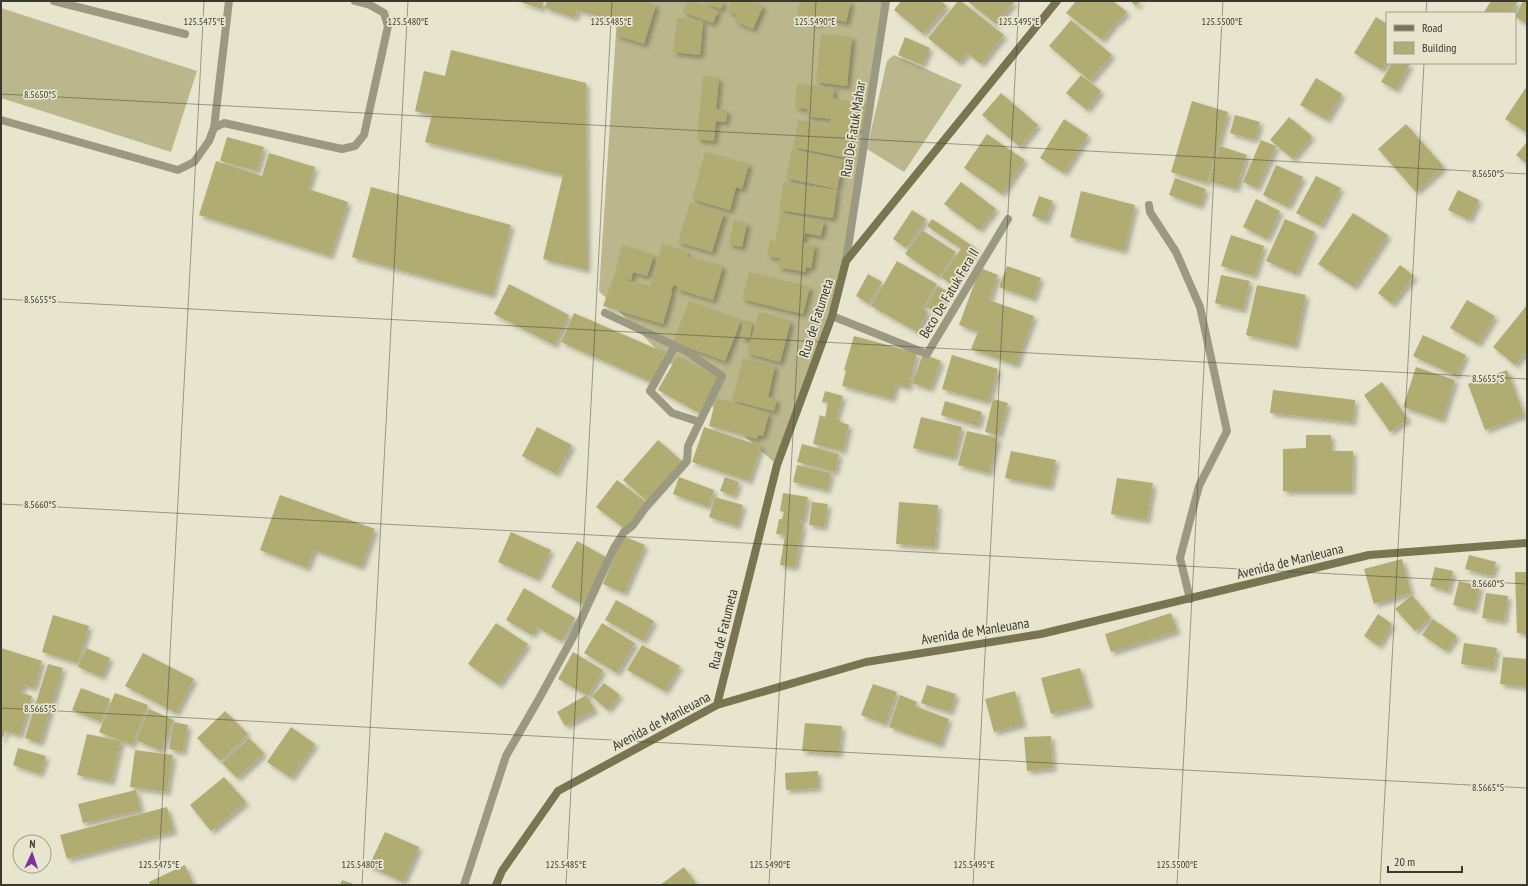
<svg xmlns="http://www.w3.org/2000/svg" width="1528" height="886" font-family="'PT Sans Narrow',sans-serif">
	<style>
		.grass { fill: #bab78c }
		.building { fill: #b1ac72; filter: url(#shadow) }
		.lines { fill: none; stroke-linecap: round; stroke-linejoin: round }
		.lane { stroke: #9b9981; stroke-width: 8 }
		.street { stroke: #9b9981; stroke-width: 8 }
		.secondary { stroke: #787551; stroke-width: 8 }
		.ticks { fill: none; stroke: #3a3930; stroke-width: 1; stroke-opacity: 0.45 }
		.labels { text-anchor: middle; stroke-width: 3.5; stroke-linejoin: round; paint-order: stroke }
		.street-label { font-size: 14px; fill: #3a3930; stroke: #e7e5cd }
		.ticks-label { font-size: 10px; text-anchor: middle; fill: #3a3930; stroke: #e7e5cd; stroke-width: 3.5; stroke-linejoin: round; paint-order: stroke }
	</style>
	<defs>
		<filter id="shadow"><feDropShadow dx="3.5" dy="3.5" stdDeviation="2" flood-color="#0004"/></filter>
	</defs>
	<rect width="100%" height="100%" fill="#e7e5cd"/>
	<!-- grass -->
	<path class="grass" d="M 618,1 L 886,1 L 846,261 L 777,465 L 721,415 L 599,291 Z
		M 1,8 L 197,71 L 171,152 L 1,98 Z
		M 894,55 L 962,85 L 904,172 L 867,149 L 887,61 Z"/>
	<!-- building -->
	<path class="building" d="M 517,1 L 544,1 L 542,9 Z
		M 547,1 L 644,1 L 656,5 L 644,44 L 616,35 L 620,23 L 577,10 L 575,18 L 545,8 Z
		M 687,1 L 691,1 L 718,11 L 713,23 L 683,12 Z
		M 700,1 L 724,1 L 721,9 Z
		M 731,1 L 753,1 L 763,6 L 753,29 L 735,21 L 737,15 L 727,10 Z
		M 800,1 L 851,1 L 846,22 L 819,16 L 818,24 L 796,19 Z
		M 901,1 L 941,1 L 947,6 L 923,34 L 894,10 Z
		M 958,1 L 961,1 L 1004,35 L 981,64 L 967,53 L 959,63 L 928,38 Z
		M 967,1 L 1015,1 L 996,24 Z
		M 1076,1 L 1113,1 L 1127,12 L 1118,22 L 1117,21 L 1102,40 L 1066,13 Z
		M 1130,1 L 1141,1 L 1136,6 Z
		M 1491,1 L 1518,1 L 1511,13 L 1487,13 L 1484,12 Z
		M 1523,1 L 1527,1 L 1527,24 L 1515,17 Z
		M 1376,17 L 1387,24 L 1387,62 L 1382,70 L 1354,53 Z
		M 677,18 L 703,21 L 700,55 L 673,52 Z
		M 1071,20 L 1112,55 L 1090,81 L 1049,46 Z
		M 821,34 L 852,37 L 847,86 L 816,82 Z
		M 905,37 L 930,48 L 922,65 L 898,55 Z
		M 451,50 L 586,83 L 587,270 L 543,259 L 563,175 L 425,142 L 432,115 L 415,111 L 424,71 L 445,76 Z
		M 1392,63 L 1408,63 L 1410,64 L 1396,90 L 1381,82 Z
		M 1081,75 L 1101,91 L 1087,110 L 1066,93 Z
		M 703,76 L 719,78 L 716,109 L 727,110 L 726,122 L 716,121 L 714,141 L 697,139 Z
		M 1316,78 L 1342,94 L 1327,120 L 1300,105 Z
		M 797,84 L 834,88 L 833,98 L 869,105 L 864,131 L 853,129 L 848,158 L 793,147 L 798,120 L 830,126 L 831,119 L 807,116 L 808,109 L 795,107 Z
		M 1527,86 L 1527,133 L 1505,119 Z
		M 1001,93 L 1038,125 L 1020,147 L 982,115 Z
		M 1192,101 L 1228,112 L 1207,183 L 1171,172 Z
		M 1235,115 L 1260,122 L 1255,140 L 1230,133 Z
		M 1289,117 L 1312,136 L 1293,159 L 1270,140 Z
		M 1064,119 L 1088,135 L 1064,173 L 1040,158 Z
		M 1406,124 L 1444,167 L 1416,192 L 1378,149 Z
		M 987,134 L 1025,160 L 1002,194 L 964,168 Z
		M 227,137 L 264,147 L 257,171 L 220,161 Z
		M 1261,140 L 1276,146 L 1257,188 L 1243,182 Z
		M 1527,142 L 1527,164 L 1516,155 Z
		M 1220,146 L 1247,155 L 1236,189 L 1209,181 Z
		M 792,149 L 843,160 L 837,189 L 786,178 Z
		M 705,152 L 749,164 L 742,189 L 736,187 L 730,210 L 692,199 Z
		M 269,153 L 315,167 L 308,189 L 348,202 L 330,256 L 199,215 L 216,161 L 262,176 Z
		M 1276,165 L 1303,177 L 1288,207 L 1263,195 Z
		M 1316,176 L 1341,188 L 1321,226 L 1296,213 Z
		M 1175,178 L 1206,189 L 1200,206 L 1169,195 Z
		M 784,182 L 837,190 L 833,218 L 779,210 Z
		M 961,182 L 996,209 L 979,230 L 944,204 Z
		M 371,187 L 511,225 L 492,295 L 352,257 Z
		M 1458,190 L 1479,200 L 1469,220 L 1448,210 Z
		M 1081,191 L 1135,205 L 1124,251 L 1070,237 Z
		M 1039,196 L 1053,201 L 1046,221 L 1032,216 Z
		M 1256,199 L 1280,211 L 1267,239 L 1243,227 Z
		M 690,203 L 724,213 L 712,252 L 678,242 Z
		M 912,210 L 926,219 L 906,248 L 893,239 Z
		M 781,213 L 824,221 L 821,236 L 805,233 L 803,242 L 815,245 L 811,268 L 806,267 L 805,272 L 778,267 L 780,258 L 767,256 L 770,240 L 775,241 Z
		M 1353,213 L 1388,235 L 1354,287 L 1318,264 Z
		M 932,219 L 977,249 L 952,285 L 941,277 L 961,249 L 927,226 Z
		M 1285,219 L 1315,232 L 1296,274 L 1266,261 Z
		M 734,220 L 747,223 L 742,247 L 729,244 Z
		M 922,230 L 956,252 L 939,277 L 905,254 Z
		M 1231,235 L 1264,246 L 1254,276 L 1221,266 Z
		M 662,244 L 688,252 L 687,256 L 723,266 L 713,300 L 677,289 L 678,286 L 673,285 L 671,292 L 672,292 L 663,324 L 603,306 L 614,276 L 622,245 L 654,255 L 647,276 L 633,272 L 631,280 L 619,278 L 650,286 Z
		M 897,261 L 937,284 L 922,308 L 928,312 L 917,332 L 871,306 Z
		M 1400,265 L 1414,276 L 1392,304 L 1378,293 Z
		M 1007,266 L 1041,278 L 1033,299 L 999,287 Z
		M 980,268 L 998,275 L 989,300 L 1034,316 L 1016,365 L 971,349 L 978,332 L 959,325 Z
		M 749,272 L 810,287 L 803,314 L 742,299 Z
		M 868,274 L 882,282 L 869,304 L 856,296 Z
		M 1221,275 L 1250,281 L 1243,310 L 1215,303 Z
		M 509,284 L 569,315 L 554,345 L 494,314 Z
		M 1257,285 L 1306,295 L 1295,346 L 1246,335 Z
		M 938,286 L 949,292 L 937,313 L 926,307 Z
		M 1467,300 L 1495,316 L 1478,344 L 1450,328 Z
		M 689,301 L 741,320 L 725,361 L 673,342 Z
		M 1527,305 L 1527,351 L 1515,365 L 1493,347 Z
		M 759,312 L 791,321 L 780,362 L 747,353 Z
		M 574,313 L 666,353 L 653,383 L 561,342 Z
		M 743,320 L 752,322 L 750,339 L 741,338 Z
		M 1423,335 L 1466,355 L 1456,376 L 1413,356 Z
		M 854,336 L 917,353 L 908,388 L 896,384 L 892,399 L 842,386 L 846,371 L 844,370 Z
		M 923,354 L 941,361 L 930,389 L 912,383 Z
		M 952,355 L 998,369 L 988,402 L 942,389 Z
		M 677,356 L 718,378 L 699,413 L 658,390 Z
		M 743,358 L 775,366 L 768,397 L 777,399 L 774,411 L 732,400 Z
		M 1416,367 L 1455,380 L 1442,420 L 1403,407 Z
		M 1507,370 L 1524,415 L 1485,430 L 1468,384 Z
		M 1382,382 L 1408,419 L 1390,432 L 1364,395 Z
		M 1273,390 L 1355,400 L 1353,422 L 1270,413 Z
		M 825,391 L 843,396 L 836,419 L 841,420 L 840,422 L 849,425 L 843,451 L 813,444 L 820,415 L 825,417 L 828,403 L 822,402 Z
		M 716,398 L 769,413 L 763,436 L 758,435 L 757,439 L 709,426 Z
		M 993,399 L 1008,403 L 999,435 L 985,432 Z
		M 945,401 L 982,412 L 978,426 L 941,415 Z
		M 921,417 L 962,427 L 954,458 L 913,448 Z
		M 537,427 L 572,445 L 556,474 L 522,456 Z
		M 704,427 L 761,446 L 749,481 L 692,462 Z
		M 967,431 L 998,438 L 989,473 L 958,465 Z
		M 1306,435 L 1331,435 L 1331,451 L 1353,451 L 1352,491 L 1283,491 L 1283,449 L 1306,448 Z
		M 658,440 L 682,461 L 647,501 L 623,480 Z
		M 802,444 L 839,454 L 835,472 L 797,462 Z
		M 1011,451 L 1056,460 L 1050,487 L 1005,478 Z
		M 797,465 L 831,473 L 827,490 L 793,482 Z
		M 679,477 L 714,490 L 708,507 L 673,494 Z
		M 725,477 L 739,482 L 734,496 L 720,491 Z
		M 1117,478 L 1153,483 L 1147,520 L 1111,514 Z
		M 617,480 L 646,502 L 625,529 L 596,507 Z
		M 783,493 L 808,497 L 803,521 L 800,520 L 799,523 L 803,524 L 795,567 L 780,565 L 785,535 L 776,534 L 779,519 L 782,519 L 784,512 L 780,511 Z
		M 280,495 L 375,529 L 361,567 L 314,550 L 307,568 L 260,550 Z
		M 715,497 L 743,505 L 737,526 L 709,517 Z
		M 812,502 L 828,504 L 824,527 L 809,525 Z
		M 899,502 L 938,505 L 935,547 L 896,544 Z
		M 511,532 L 551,550 L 537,579 L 498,562 Z
		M 623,536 L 645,545 L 624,593 L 603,584 Z
		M 577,541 L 608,558 L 583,605 L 551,587 Z
		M 1469,555 L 1496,562 L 1492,576 L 1465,569 Z
		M 1402,559 L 1411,593 L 1374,604 L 1364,569 Z
		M 1435,567 L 1453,571 L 1448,591 L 1430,586 Z
		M 1515,572 L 1527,572 L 1527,633 L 1517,633 Z
		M 1459,581 L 1480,586 L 1474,610 L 1453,605 Z
		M 524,588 L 575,618 L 561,641 L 537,627 L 532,635 L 506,620 Z
		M 1486,593 L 1508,596 L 1504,621 L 1482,618 Z
		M 1412,595 L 1431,618 L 1415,631 L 1395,609 Z
		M 616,600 L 654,621 L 643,641 L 605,620 Z
		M 1171,613 L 1177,631 L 1111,652 L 1105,634 Z
		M 1378,614 L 1392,624 L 1379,646 L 1364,636 Z
		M 53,615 L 89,626 L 78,663 L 42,652 Z
		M 1433,619 L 1457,636 L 1446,651 L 1422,635 Z
		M 496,623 L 528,644 L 499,685 L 468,664 Z
		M 602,623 L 635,643 L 617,673 L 584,653 Z
		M 1464,643 L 1497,648 L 1493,669 L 1461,664 Z
		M 642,645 L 680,666 L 665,691 L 627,670 Z
		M 1,648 L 42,661 L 34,688 L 23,685 L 21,693 L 32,696 L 20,735 L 5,731 L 1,742 Z
		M 86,648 L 110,658 L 102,677 L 78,667 Z
		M 573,652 L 603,670 L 588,696 L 558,679 Z
		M 143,653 L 194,679 L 176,713 L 125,686 Z
		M 1503,657 L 1527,659 L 1527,687 L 1500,684 Z
		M 48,664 L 63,668 L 40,743 L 25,738 Z
		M 1080,668 L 1090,704 L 1051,714 L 1041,678 Z
		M 604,683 L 620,695 L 608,710 L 592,697 Z
		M 873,684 L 897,692 L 885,724 L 861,715 Z
		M 927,685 L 956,694 L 950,712 L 921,703 Z
		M 81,688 L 110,699 L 101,722 L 72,710 Z
		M 1015,691 L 1023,724 L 994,732 L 985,699 Z
		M 115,693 L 148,705 L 132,745 L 99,732 Z
		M 586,695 L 595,710 L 565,726 L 557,712 Z
		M 900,695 L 917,702 L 915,706 L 949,719 L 940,745 L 889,727 Z
		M 149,709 L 174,720 L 161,751 L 136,740 Z
		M 225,711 L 248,734 L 220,761 L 197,738 Z
		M 174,722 L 188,725 L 183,752 L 169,749 Z
		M 805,723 L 842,726 L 839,754 L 802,751 Z
		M 291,727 L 315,744 L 291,778 L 267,762 Z
		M 87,734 L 121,741 L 111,782 L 77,775 Z
		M 1051,736 L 1053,768 L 1027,771 L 1024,737 Z
		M 249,738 L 264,753 L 237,778 L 222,763 Z
		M 18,748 L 46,756 L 40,774 L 13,765 Z
		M 135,750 L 173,755 L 167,792 L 130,787 Z
		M 818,771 L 818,788 L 786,790 L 785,773 Z
		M 224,777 L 246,802 L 211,831 L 190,805 Z
		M 136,790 L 141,810 L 83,823 L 78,804 Z
		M 167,807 L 174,831 L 67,859 L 60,835 Z
		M 385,832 L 419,847 L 403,882 L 369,866 Z
		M 185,865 L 194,885 L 150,885 L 149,882 Z
		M 684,867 L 697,885 L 660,885 Z
		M 342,880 L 356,885 L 340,885 Z"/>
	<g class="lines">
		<!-- lane -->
		<path class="lane" d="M 54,1 L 185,34
			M 1,120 L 178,170 L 194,162 L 209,141 L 214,128 L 224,123 L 342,149 L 355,146 L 364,135 L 388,26 L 384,13 L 370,5 L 355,1
			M 214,128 L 229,1"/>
		<!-- street -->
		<path class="street" d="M 1149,205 L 1150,212 L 1176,252 L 1200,307 L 1227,431 L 1199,486 L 1180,558 L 1190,599
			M 846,261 L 886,1
			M 832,316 L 927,354 L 1008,219
			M 675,346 L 650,391 L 672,413 L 700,422
			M 464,885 L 506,756 L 540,697 L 574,635 L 614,548 L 624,532 L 633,525 L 646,507 L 687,461 L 688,446 L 722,376 L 686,351 L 605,313"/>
		<!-- secondary -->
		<path class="secondary" d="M 717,705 L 777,465 L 832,316 L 846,261 L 1057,1
			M 496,885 L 502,871 L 558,791 L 717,705 L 866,662 L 1041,634 L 1369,555 L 1527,543"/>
	</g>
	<!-- ticks -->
	<path class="ticks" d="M 1426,13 L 1427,1M 1,94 L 1527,174M 1,299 L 1527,379M 1,504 L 1527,584M 1,708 L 1527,788M 158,885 L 204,1M 362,885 L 408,1M 566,885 L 612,1M 769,885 L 816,1M 973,885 L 1019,1M 1177,885 L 1223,1M 1380,885 L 1424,63"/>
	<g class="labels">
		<!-- street labels -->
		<g class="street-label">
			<text transform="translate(853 129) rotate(-81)" y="5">Rua De Fatuk Mahar</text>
			<text transform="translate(949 293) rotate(-59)" y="5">Beco De Fatuk Fera II</text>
			<text transform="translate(816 318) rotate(-72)" y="5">Rua de Fatumeta</text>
			<text transform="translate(1290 561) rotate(-14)" y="5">Avenida de Manleuana</text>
			<text transform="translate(723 629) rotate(-76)" y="5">Rua de Fatumeta</text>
			<text transform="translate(975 631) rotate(-9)" y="5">Avenida de Manleuana</text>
			<text transform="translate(661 721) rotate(-28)" y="5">Avenida de Manleuana</text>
		</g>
	</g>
	<g class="ticks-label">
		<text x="204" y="25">125.5475°E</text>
		<text x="408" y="25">125.5480°E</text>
		<text x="611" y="25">125.5485°E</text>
		<text x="815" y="25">125.5490°E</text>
		<text x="1019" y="25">125.5495°E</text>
		<text x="1222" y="25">125.5500°E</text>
		<text x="40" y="98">8.5650°S</text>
		<text x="1488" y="177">8.5650°S</text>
		<text x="40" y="303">8.5655°S</text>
		<text x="1488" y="382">8.5655°S</text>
		<text x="40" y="508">8.5660°S</text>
		<text x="1488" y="587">8.5660°S</text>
		<text x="40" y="712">8.5665°S</text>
		<text x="1488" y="791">8.5665°S</text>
		<text x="159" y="868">125.5475°E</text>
		<text x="362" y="868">125.5480°E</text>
		<text x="566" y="868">125.5485°E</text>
		<text x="770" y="868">125.5490°E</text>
		<text x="974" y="868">125.5495°E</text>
		<text x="1177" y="868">125.5500°E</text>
	</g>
	<!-- border -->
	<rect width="1528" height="886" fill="none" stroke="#3a3930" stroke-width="4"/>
	<!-- legend -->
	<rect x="1386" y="12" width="130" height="52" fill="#e7e5cd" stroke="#a2a08e"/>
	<rect x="1394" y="25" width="20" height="6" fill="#787551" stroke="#a2a08e"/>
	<text x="1422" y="32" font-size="12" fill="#3a3930">Road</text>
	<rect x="1394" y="42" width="20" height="12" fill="#b1ac72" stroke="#a2a08e"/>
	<text x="1422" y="52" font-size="12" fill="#3a3930">Building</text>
	<!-- north arrow -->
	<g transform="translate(32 854) rotate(3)"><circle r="19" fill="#e7e5cd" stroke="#a2a08e"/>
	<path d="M0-3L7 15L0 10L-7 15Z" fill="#7f2fa0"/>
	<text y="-6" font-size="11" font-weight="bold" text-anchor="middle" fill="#3a3930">N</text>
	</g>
	<!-- scale -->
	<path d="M1388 866v6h74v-6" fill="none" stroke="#3a3930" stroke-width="2"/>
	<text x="1394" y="866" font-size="12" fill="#3a3930" stroke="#e7e5cd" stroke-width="3" paint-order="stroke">20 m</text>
</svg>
